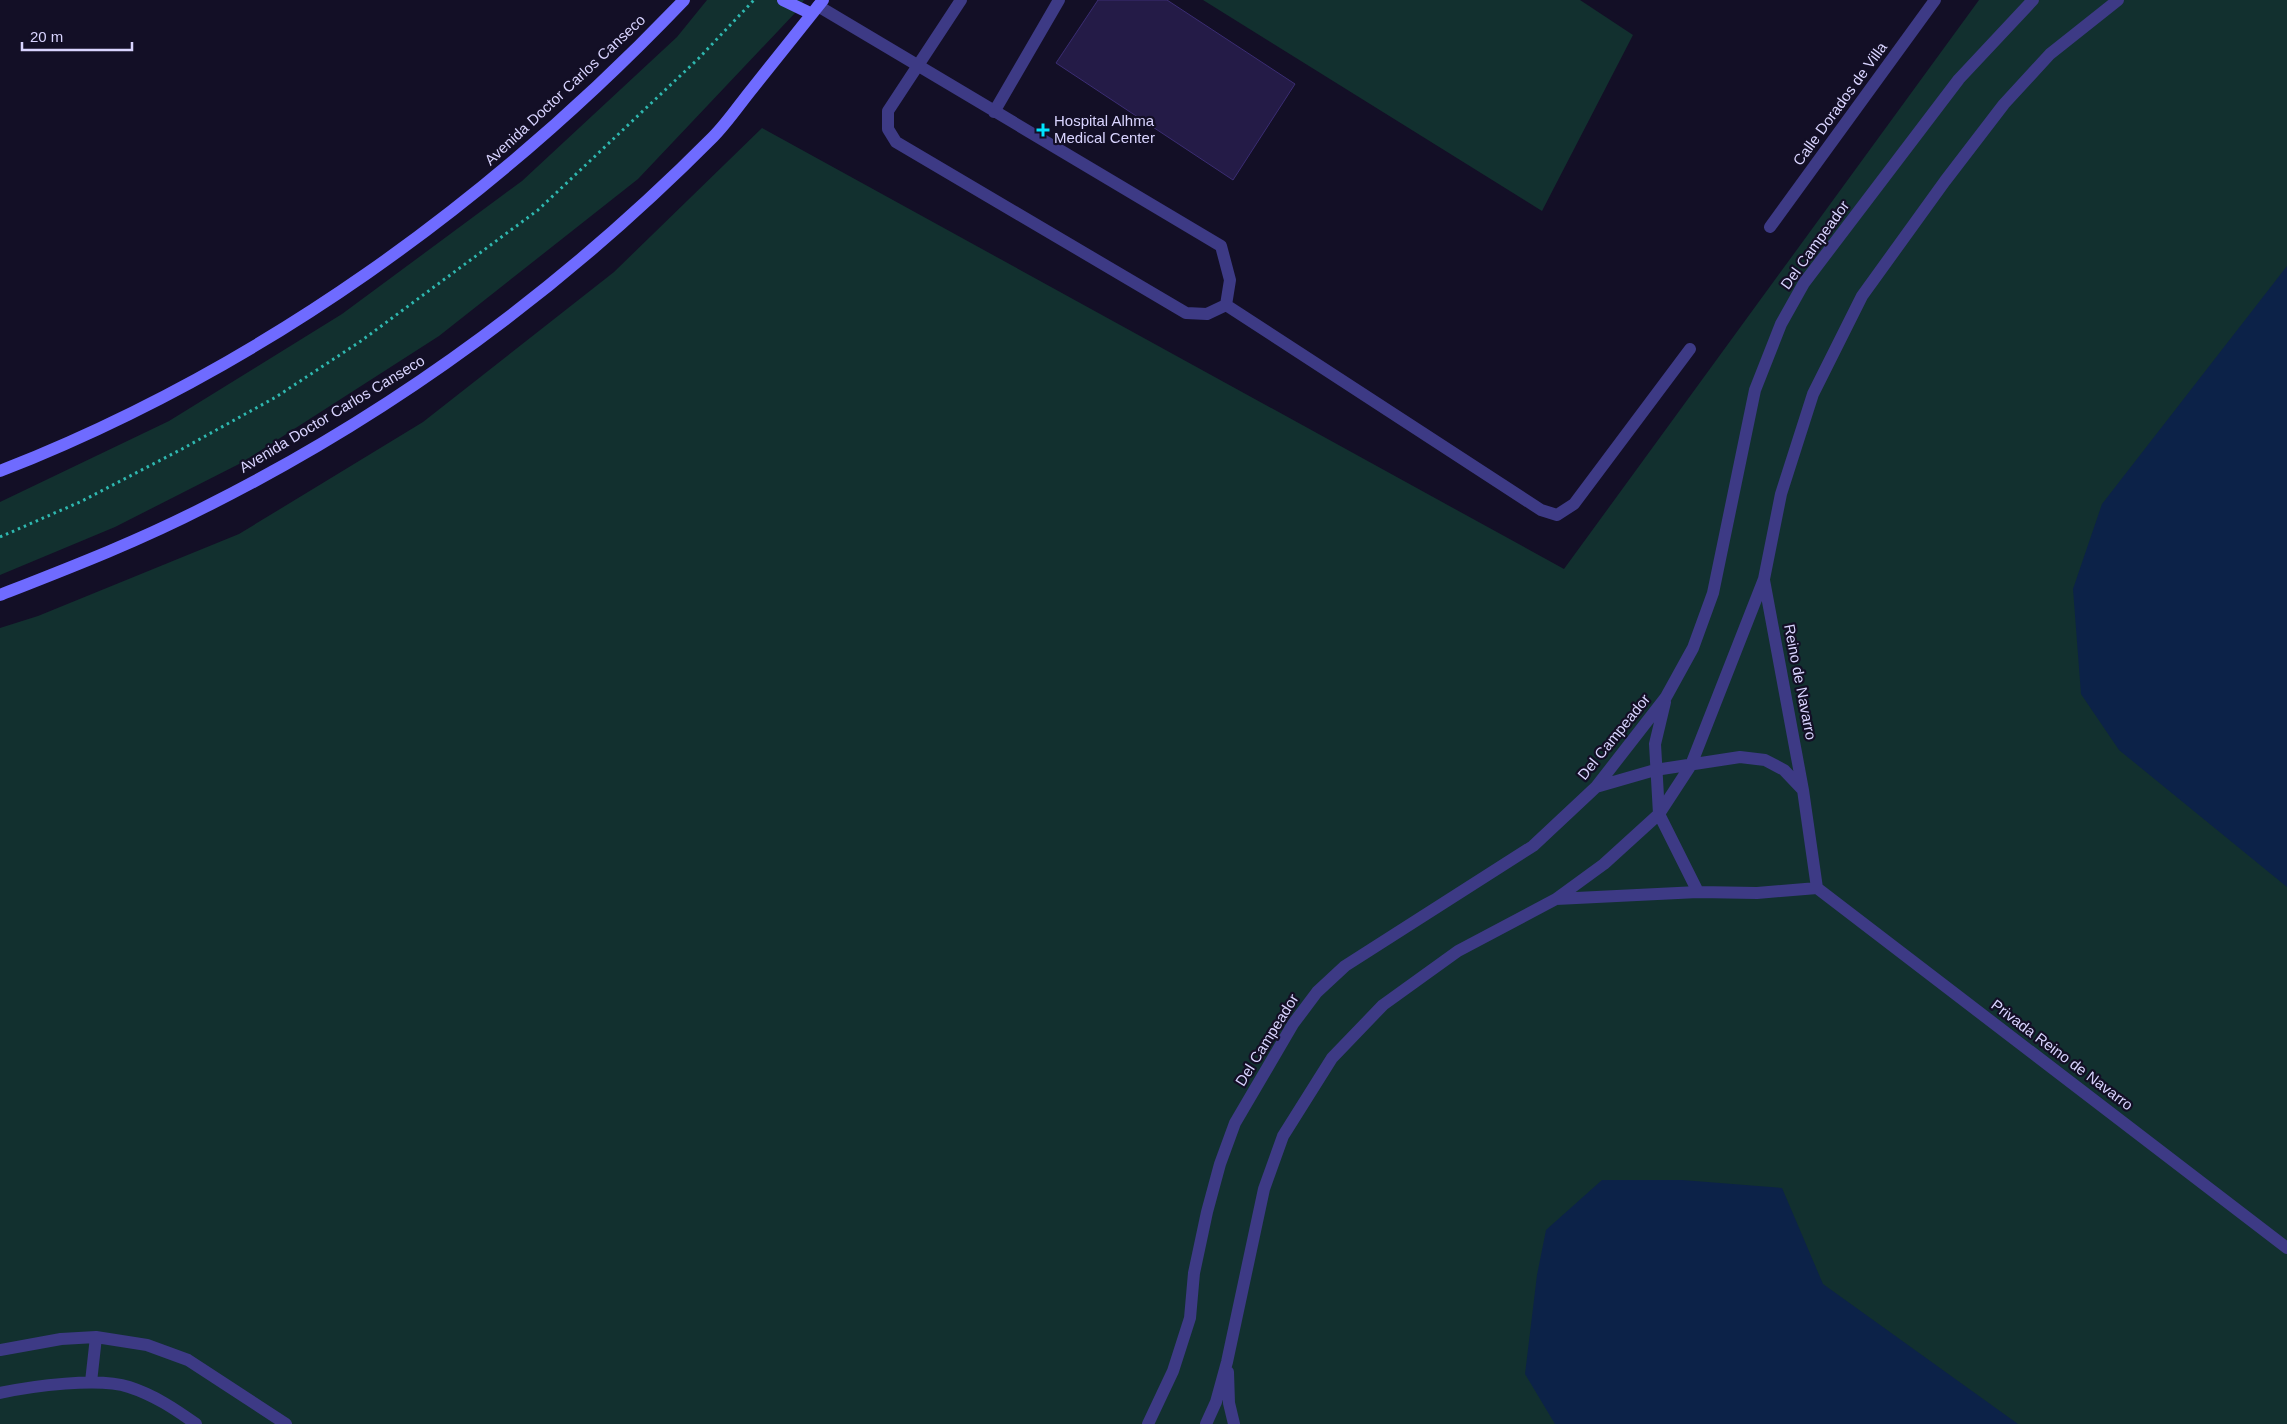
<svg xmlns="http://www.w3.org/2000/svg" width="2287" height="1424" font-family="Arial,sans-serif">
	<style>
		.green { fill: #12302f }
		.water { fill: #0c2248 }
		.building { fill: #241b47; stroke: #3b2d73 }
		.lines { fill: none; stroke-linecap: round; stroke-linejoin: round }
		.path { stroke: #2fb8b0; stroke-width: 3; stroke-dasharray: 2.5 4; stroke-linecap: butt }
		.lane { stroke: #3d3a85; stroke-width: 12 }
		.street { stroke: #3d3a85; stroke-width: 12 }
		.secondary { stroke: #6f6bff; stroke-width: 12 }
		.poi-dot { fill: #00e5ff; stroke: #130f26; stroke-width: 2 }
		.labels { text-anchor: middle; stroke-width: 4.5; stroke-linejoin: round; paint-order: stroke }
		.street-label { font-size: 15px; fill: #d9d4ff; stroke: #130f26 }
		.poi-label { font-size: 15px; fill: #d9d4ff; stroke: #130f26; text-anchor: start }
	</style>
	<rect width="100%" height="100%" fill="#130f26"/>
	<!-- green -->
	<path class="green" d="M 707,0 L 804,0 L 795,13 L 638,179 L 439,336 L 241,463 L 115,527 L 0,575 L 0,502 L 169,421 L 342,314 L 522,181 L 677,37 Z
		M 1203,0 L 1580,0 L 1633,35 L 1542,211 Z
		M 1979,0 L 2287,0 L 2287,1424 L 0,1424 L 0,628 L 38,616 L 239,534 L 423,422 L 614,272 L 762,128 L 1564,569 Z"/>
	<!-- water -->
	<path class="water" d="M 2287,266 L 2287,887 L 2119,750 L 2081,694 L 2073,589 L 2102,504 Z
		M 1602,1180 L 1682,1180 L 1782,1188 L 1823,1284 L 2018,1424 L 1555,1424 L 1525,1374 L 1537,1275 L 1546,1230 Z"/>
	<!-- building -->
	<path class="building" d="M 1098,0 L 1167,0 L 1295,84 L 1233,180 L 1056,63 Z"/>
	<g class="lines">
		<!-- path -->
		<path class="path" d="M 0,537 L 82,501 L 182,449 L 276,397 L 361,341 L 538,210 L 698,59 L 754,0"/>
		<!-- lane -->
		<path class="lane" d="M 961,0 L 888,111 L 888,129 L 896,142 L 1186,313 L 1207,314 L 1226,305
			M 818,6 L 1221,246 L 1230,280 L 1226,305 L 1541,510 L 1557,515 L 1574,504 L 1690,349
			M 994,112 L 1059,0"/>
		<!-- street -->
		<path class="street" d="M 1770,227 L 1935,0
			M 1764,580 L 1803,790 L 1817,888
			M 1665,702 L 1655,744 L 1659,814 L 1698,892
			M 1596,787 L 1655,770 L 1740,757 L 1765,760 L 1784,770 L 1803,790
			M 1817,888 L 2287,1248
			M 1556,899 L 1698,892 L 1757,893 L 1817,888
			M 0,1350 L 61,1339 L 96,1337 L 147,1345 L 188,1360 L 286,1424
			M 1228,1372 L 1229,1403 L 1234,1424
			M 91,1382 L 96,1337
			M 0,1393 C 32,1386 99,1377 129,1387 C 154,1395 175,1409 196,1424
			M 1148,1424 L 1173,1371 L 1190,1318 L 1194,1273 L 1207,1212 L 1220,1164 L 1235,1123 L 1293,1024 L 1317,992 L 1345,966 L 1533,846 L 1596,787 L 1666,697 L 1693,648 L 1713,593 L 1755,390 L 1781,324 L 1804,283 L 1959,79 L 2033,0
			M 1206,1424 L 1216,1402 L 1227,1362 L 1264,1189 L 1283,1136 L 1332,1058 L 1383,1005 L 1458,951 L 1556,899 L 1604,864 L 1659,814 L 1691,765 L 1764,579 L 1781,494 L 1813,394 L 1862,296 L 1945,181 L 2004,104 L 2050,54 L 2118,0"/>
		<!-- secondary -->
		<path class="secondary" d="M 783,0 L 812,14
			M 0,471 C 261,369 491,202 684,0
			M 0,595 C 69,568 139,541 205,507 C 393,413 564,287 713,137 C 727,123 739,105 752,89 C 776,59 799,30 823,0"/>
	</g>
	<!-- markers -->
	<path class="poi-dot" d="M1040.5 122.5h5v5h5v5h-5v5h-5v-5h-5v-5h5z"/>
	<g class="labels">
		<!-- street labels -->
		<g class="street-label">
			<text transform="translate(565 90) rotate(-43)" y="5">Avenida Doctor Carlos Canseco</text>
			<text transform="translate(1840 104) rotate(-54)" y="5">Calle Dorados de Villa</text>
			<text transform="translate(1815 245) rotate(-54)" y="5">Del Campeador</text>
			<text transform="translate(332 414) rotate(-31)" y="5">Avenida Doctor Carlos Canseco</text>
			<text transform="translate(1800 682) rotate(79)" y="5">Reino de Navarro</text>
			<text transform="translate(1614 737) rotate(-51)" y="5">Del Campeador</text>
			<text transform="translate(1267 1040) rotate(-58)" y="5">Del Campeador</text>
			<text transform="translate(2062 1055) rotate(37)" y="5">Privada Reino de Navarro</text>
		</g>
		<!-- poi labels -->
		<g class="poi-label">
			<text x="1054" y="126">Hospital Alhma<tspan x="1054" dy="17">Medical Center</tspan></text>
		</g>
	</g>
	<!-- scale -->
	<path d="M22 42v8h110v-8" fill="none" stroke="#d9d4ff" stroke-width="2.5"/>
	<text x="30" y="42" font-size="15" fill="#d9d4ff" stroke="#130f26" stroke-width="4" paint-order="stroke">20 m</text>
</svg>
